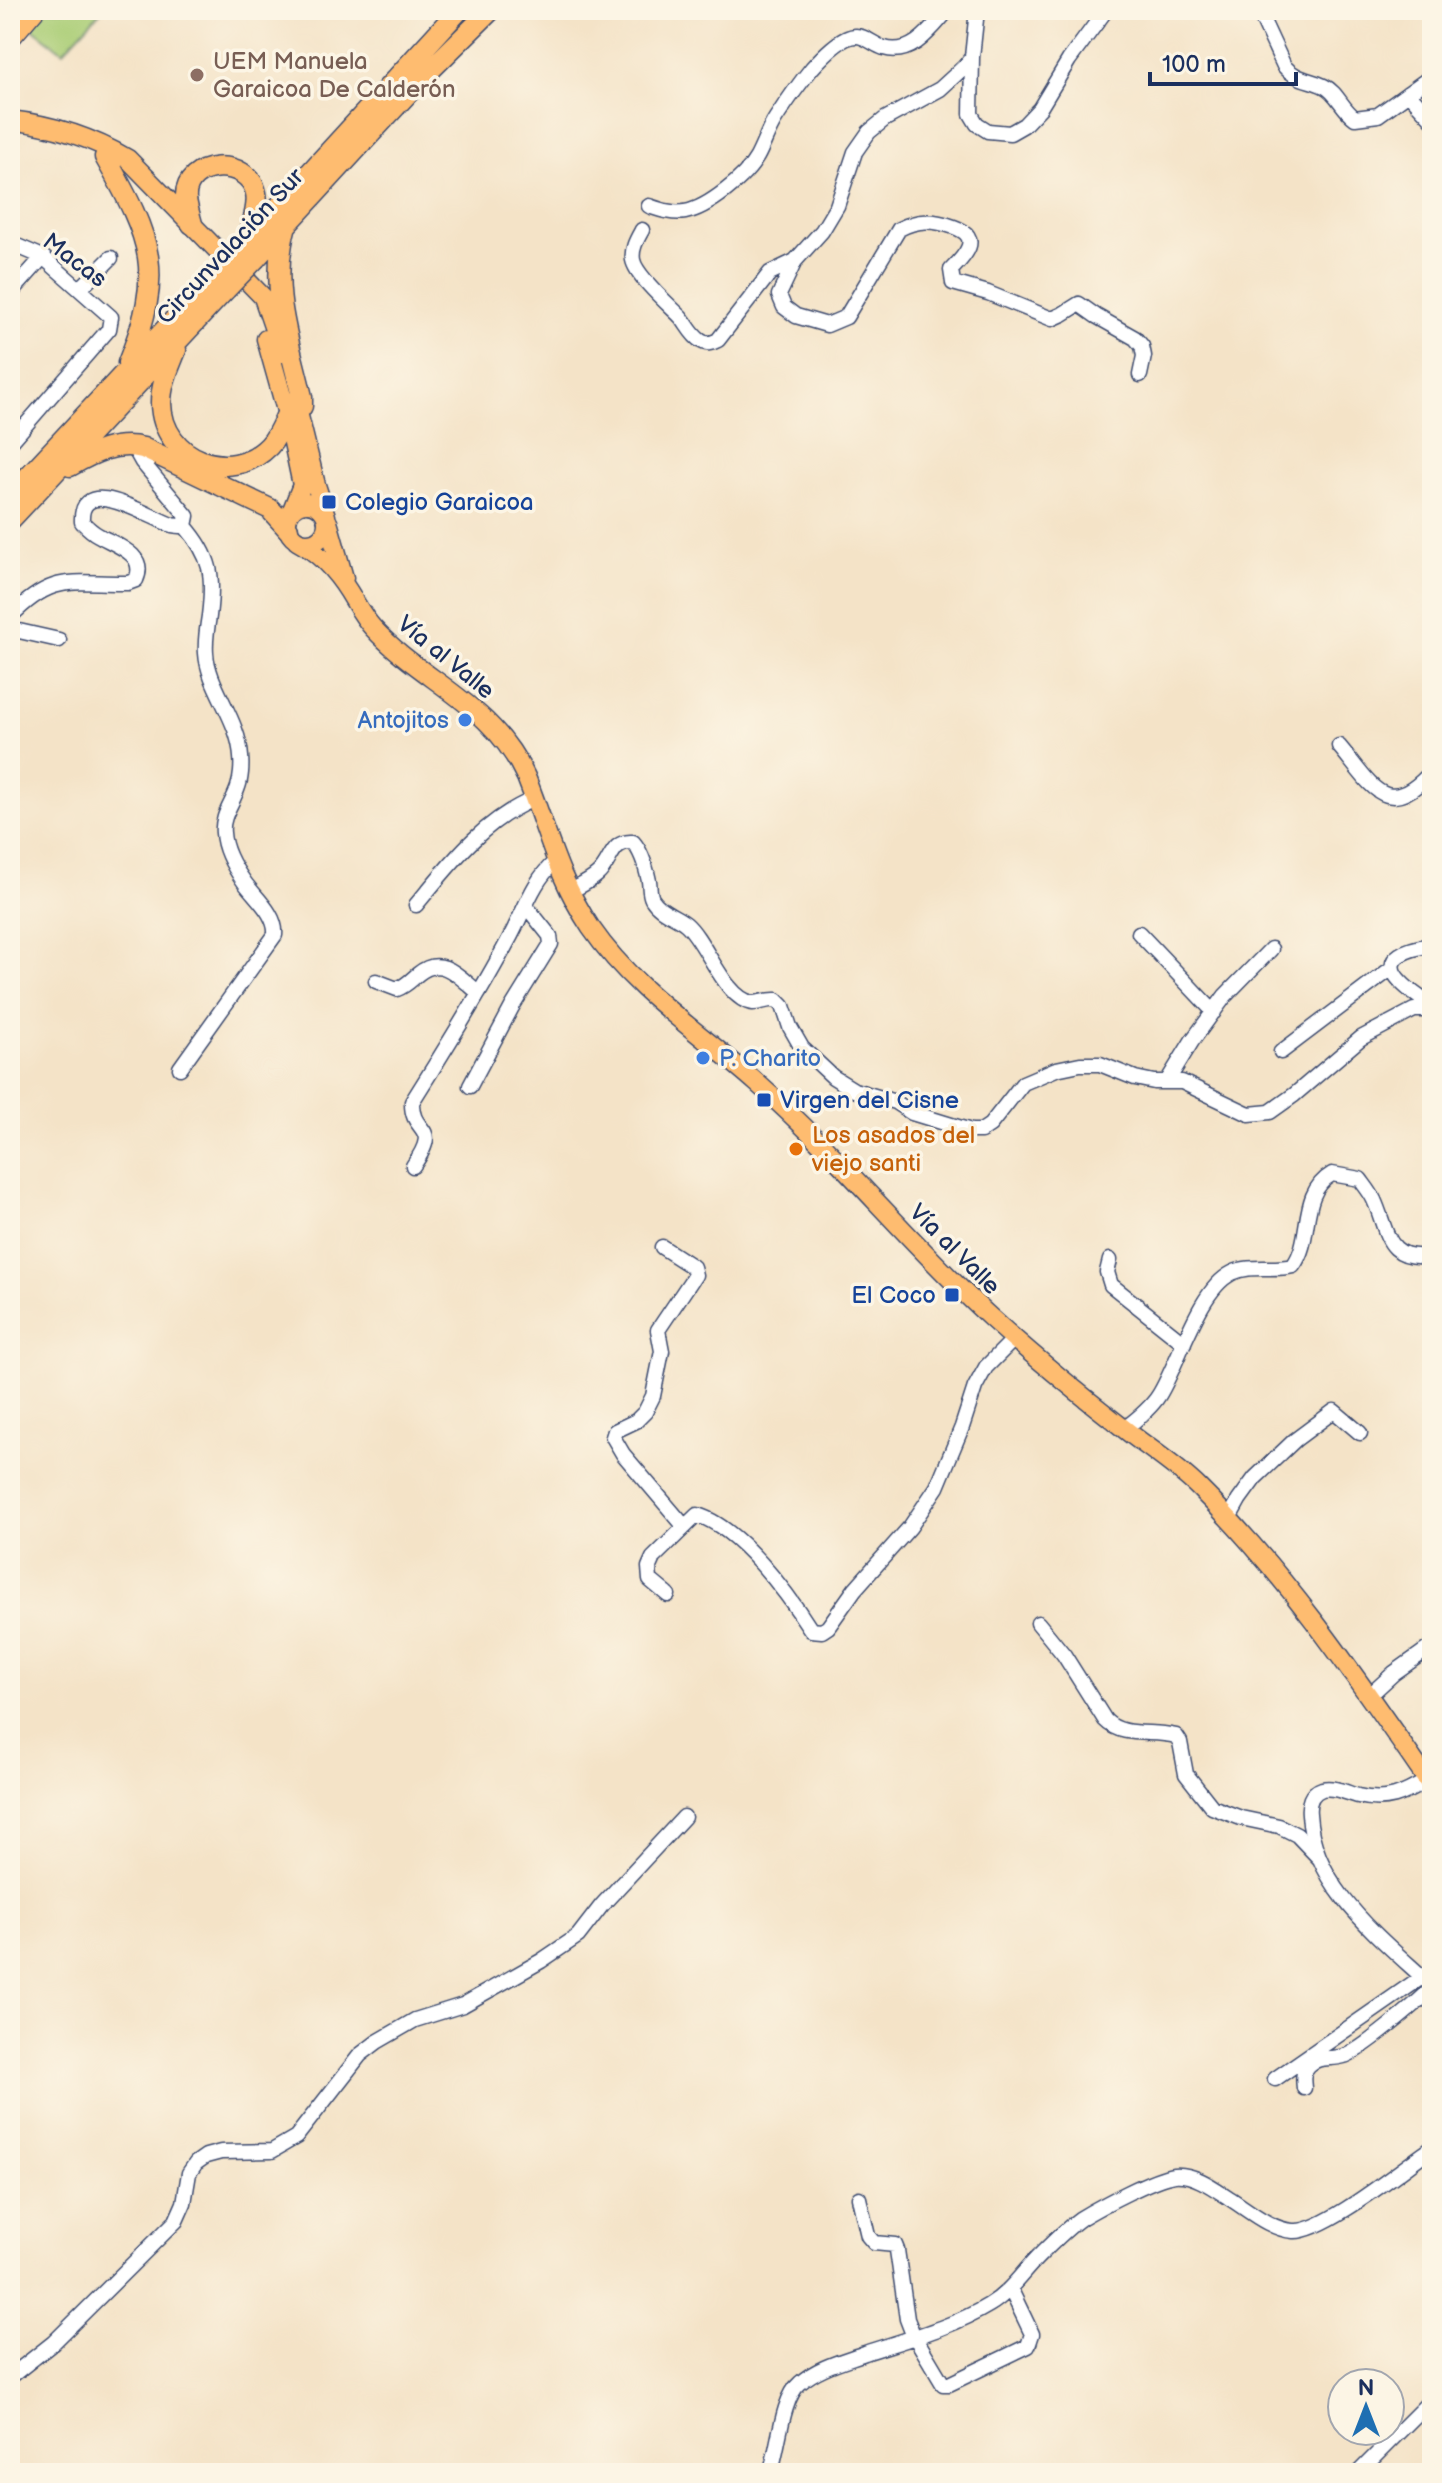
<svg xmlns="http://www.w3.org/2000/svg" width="1442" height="2483" font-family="'Balsamiq Sans',sans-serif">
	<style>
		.green { fill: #abce77; stroke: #637e6a; stroke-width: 2 }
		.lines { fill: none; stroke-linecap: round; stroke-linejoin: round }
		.minor-casing { stroke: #3c4a6e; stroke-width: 17 }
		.major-casing { stroke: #3c4a6e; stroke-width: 21 }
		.highway-casing { stroke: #3c4a6e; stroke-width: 23 }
		.minor { stroke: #fff; stroke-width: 14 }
		.major { stroke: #febc70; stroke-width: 18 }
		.highway { stroke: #febc70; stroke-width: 20 }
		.highway-bridge-casing { stroke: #3c4a6e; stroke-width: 23; stroke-linecap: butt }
		.highway-bridge { stroke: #febc70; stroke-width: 20 }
		.education-dot { fill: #8d6e63; stroke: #fcf5e5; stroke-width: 3 }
		.transit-dot { fill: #1a4fb4; stroke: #fcf5e5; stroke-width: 3 }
		.shop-dot { fill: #3f7fe0; stroke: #fcf5e5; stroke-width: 3 }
		.food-dot { fill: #e8710a; stroke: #fcf5e5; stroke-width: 3 }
		.labels { text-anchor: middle; stroke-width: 7; stroke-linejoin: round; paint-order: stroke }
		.education-label { font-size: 24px; fill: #785e54; stroke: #fcf5e5; text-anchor: start }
		.street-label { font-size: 24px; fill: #1b2f5e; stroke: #fcf5e5 }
		.transit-label { font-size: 24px; fill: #164399; stroke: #fcf5e5; text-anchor: start }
		.shop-label { font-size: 24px; fill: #366cbe; stroke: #fcf5e5; text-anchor: end }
		.food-label { font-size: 24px; fill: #c56008; stroke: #fcf5e5; text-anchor: start }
	</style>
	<rect width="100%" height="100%" fill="#fcf5e5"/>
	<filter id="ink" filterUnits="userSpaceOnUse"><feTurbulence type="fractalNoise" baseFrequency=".0125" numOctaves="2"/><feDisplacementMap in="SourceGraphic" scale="16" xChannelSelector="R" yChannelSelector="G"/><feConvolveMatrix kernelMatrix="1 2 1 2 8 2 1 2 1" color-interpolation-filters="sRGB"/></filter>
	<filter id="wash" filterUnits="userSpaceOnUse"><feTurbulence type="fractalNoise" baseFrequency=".006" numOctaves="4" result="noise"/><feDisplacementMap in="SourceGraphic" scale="32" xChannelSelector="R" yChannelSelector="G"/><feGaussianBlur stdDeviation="1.8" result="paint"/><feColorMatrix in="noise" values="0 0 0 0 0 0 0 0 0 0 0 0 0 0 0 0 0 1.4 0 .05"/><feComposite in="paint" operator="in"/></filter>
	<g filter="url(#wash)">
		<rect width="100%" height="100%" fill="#f4e3c7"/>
		<!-- green -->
		<path class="green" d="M 46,10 L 102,10 L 63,52 L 31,27 Z"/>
	</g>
	<g filter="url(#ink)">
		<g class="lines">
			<!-- minor casing -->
			<g class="minor-casing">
				<path id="minor" d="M 977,10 L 972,57 L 964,67 L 940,89 L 885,119 L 869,132 L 855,152 L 837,206 L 822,231 L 795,261 L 779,295 L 784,307 L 796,316 L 827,325 L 846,317 L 899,229 C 918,219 934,220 954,227 C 983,237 965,256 951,270 L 953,283 L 988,293 L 1052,319 L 1063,314 L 1079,304 L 1096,316 L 1135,338 L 1142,346 L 1144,356 L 1140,375
					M 1258,10 L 1284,66 C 1296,80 1309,79 1324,86 C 1337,92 1342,109 1355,118 L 1378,115 L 1432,76
					M 972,57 L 971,114 L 977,124 L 988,131 L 1010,133 L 1024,125 L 1040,108 L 1069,60 L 1106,10
					M 1408,93 L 1432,119
					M 649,206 C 661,210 672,214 685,212 C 708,208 746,177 757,157 C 764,144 768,130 776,118 C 787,101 799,84 812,68 C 821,58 841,36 856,36 C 866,36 874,45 884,48 C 912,57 932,28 948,10
					M 642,230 C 637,239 631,249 633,260 C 636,276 669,305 681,317 C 687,324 692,336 701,341 C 707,345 712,343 718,340 L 770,273 L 795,261
					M 10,243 L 43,257 L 111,317 L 109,329 L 10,443
					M 80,289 L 111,258
					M 10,294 L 43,257
					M 10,617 C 54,572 71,584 128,583 L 136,580 C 148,554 115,545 98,535 C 92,532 87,527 82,522 C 79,471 152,519 172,525 C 176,526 180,526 185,526 L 187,516 L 142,462 L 133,446
					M 10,629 L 59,640
					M 1339,746 C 1372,785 1386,822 1432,771
					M 569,892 C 578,887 589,882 597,875 C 612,863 610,840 633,842 C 642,852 646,867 649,881 C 650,887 649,893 652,899 C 660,912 675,915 686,924 C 706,941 725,1000 753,1003 C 760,1003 768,999 777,1000 L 783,1006 L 790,1027 L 802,1048 L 833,1077 L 854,1090 L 895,1102 L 912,1113 L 971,1131 L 981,1131 L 990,1125 L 1023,1083 L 1056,1069 L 1080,1064 L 1100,1064 L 1135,1078 L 1154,1082 L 1182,1082 L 1249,1114 L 1270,1112 L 1294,1095 L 1361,1038 L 1414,1010 L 1432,1010
					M 416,905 C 450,864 483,820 534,799
					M 1139,933 L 1214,1012
					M 1432,945 C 1412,948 1376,956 1401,982 C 1410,992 1422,998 1432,1007
					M 376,981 L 397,989 C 406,986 411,980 418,974 C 442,954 459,977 479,993
					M 1281,1052 L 1392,968
					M 180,1068 L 275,935 C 277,915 256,898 245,883 C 235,869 224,851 223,833 C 221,816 233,803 238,787 C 241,779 242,766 241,757 C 239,719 208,687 206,653 C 205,641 207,628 209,616 C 214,576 212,557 185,526
					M 1168,1080 L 1192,1041 L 1225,996 L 1271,949
					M 470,1086 L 512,1007 L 551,944 L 550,936 L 526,906
					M 413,1166 C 443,1123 411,1136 412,1102 C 445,1049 479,996 508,941 C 523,915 532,881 555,862
					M 662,1247 L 693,1267 L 695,1275 L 658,1330 L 662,1351 L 653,1396 L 645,1412 L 636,1421 L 615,1431 L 613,1437 L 623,1454 L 685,1527
					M 1110,1260 L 1107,1272 L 1111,1285 L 1184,1343
					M 1124,1429 C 1136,1420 1151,1408 1159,1395 C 1179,1363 1198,1290 1232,1273 C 1250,1264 1273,1271 1293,1266 C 1314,1238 1298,1194 1332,1174 L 1360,1179 C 1365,1186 1371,1193 1374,1200 C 1388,1230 1385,1263 1432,1255
					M 1229,1518 L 1239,1500 L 1255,1478 L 1295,1440 L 1334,1411 L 1360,1433
					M 668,1595 L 650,1580 L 649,1567 L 653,1558 L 697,1515 C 739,1527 788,1594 811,1630 L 822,1631 L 828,1627 L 855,1589 L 910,1527 L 937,1487 L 962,1427 L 975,1387 L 986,1367 L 1015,1338
					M 1038,1623 L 1064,1655 L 1105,1720 C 1123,1739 1153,1729 1176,1736 L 1180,1742 L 1186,1774 L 1212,1807 L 1241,1818 L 1279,1826 L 1297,1835 L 1319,1858
					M 1369,1696 L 1394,1673 L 1432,1646
					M 1428,1780 C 1403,1795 1387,1803 1358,1796 C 1347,1793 1334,1786 1322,1789 C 1310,1793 1308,1804 1309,1814 C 1313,1888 1382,1939 1432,1986
					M 1275,2079 L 1422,1977
					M 1304,2088 C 1303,2079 1302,2072 1309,2065 C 1320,2055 1331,2060 1344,2056 C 1359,2053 1420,2001 1432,1988
					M 859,2198 L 868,2236 L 874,2243 L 895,2245 L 897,2250 L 907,2319 L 912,2332 L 943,2384 L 949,2384 L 1028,2346 L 1032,2334 L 1010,2288
					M 10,2377 L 53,2343 L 176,2221 L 184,2203 L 189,2173 L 196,2163 L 206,2156 L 221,2152 L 272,2151 L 296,2137 L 360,2055 L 377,2042 L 415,2020 L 463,2005 L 541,1961 L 578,1936 L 602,1905 L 684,1817
					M 770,2473 C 779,2449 781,2399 800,2383 C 818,2367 843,2361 865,2353 C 907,2339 951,2328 989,2305 C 1011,2292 1023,2271 1041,2254 C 1053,2242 1067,2228 1081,2218 C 1101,2206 1153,2178 1174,2175 C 1194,2173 1214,2188 1229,2198 C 1247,2209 1271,2230 1293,2231 C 1323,2234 1404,2167 1432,2148
					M 1358,2473 L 1432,2399"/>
			</g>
			<!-- major casing -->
			<g class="major-casing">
				<path id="major" d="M 10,39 L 35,10
					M 10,120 C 53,125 91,137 128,159 L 263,297 L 282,353
					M 266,339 L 287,414 L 302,485 L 292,510
					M 295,400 L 316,485 L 326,516
					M287 523a20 20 0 1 1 40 0a20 20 0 1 1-40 0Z
					M 328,522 L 344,578
					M 297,541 C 319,553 336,571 349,592 C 357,605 363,617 373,628 C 424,683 492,703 526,777 C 548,832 557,877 591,928 C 635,992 700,1032 757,1083 C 840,1156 909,1243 991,1318 C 1033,1356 1078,1393 1123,1428 C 1148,1448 1176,1465 1199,1488 C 1289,1577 1360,1683 1432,1787"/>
			</g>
			<!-- highway casing -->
			<g class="highway-casing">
				<path id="highway" d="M 105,157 C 152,241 165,271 128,363
					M 192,224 C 190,216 187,207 186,199 C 183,160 249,156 256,193 C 259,207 252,223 249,236
					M 286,225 C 269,287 288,337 302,397 L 302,406 L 298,412
					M 243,246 L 459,10
					M 256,258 L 420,80 L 491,10
					M 176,350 C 169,368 161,384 161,403 C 162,460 231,485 269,446 C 277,438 282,425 287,414
					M 70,466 C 93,453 116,441 143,448 L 270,509 L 288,529
					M 10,496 L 216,275
					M 10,520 L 226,289"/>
			</g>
			<!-- minor -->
			<use href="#minor" class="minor"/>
			<!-- major -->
			<use href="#major" class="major"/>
			<!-- highway -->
			<use href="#highway" class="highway"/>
			<!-- highway-bridge casing -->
			<g class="highway-bridge-casing">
				<path id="highway-bridge" d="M 216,275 L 243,246
					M 226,289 L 256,258"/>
			</g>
			<!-- highway-bridge -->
			<use href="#highway-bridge" class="highway-bridge"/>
		</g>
	</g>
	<!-- markers -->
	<circle class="education-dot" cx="197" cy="75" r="8"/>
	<g class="transit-dot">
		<rect x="321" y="494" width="16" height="16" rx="4"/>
		<rect x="756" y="1092" width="16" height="16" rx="4"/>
		<rect x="944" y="1287" width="16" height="16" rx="4"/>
	</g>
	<g class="shop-dot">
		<circle cx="465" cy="720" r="8"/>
		<circle cx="703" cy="1058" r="8"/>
	</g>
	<circle class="food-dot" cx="796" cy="1149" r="8"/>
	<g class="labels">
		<!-- education labels -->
		<g class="education-label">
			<text x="213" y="69">UEM Manuela<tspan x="213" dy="28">Garaicoa De Calderón</tspan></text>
		</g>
		<!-- street labels -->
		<g class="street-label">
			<text transform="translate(230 246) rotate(-47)" y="8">Circunvalación Sur</text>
			<text transform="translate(75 260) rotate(37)" y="8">Macas</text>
			<text transform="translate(446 657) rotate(39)" y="8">Vía al Valle</text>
			<text transform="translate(955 1249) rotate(45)" y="8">Vía al Valle</text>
		</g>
		<!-- transit labels -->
		<g class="transit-label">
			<text x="345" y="510">Colegio Garaicoa</text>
			<text x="780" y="1108">Virgen del Cisne</text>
			<text x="936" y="1303" text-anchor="end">El Coco</text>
		</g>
		<!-- shop labels -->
		<g class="shop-label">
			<text x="449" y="728">Antojitos</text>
			<text x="719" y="1066" text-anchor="start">P. Charito</text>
		</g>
		<!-- food labels -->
		<g class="food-label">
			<text x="812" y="1143">Los asados del<tspan x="812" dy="28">viejo santi</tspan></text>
		</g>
	</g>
	<!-- margin -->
	<rect width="1442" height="2483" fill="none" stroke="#fcf5e5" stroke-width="40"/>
	<!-- north arrow -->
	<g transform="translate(1366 2407)"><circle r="38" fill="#fcf5e5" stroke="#a2a6af" stroke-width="2"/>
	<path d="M0-6L14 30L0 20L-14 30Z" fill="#1f6fb2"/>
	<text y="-12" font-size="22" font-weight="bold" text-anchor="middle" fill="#1b2f5e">N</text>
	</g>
	<!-- scale -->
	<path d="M1150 72v12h146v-12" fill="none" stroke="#1b2f5e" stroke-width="4"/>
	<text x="1162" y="72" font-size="24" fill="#1b2f5e" stroke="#fcf5e5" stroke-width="6" paint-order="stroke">100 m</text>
</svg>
